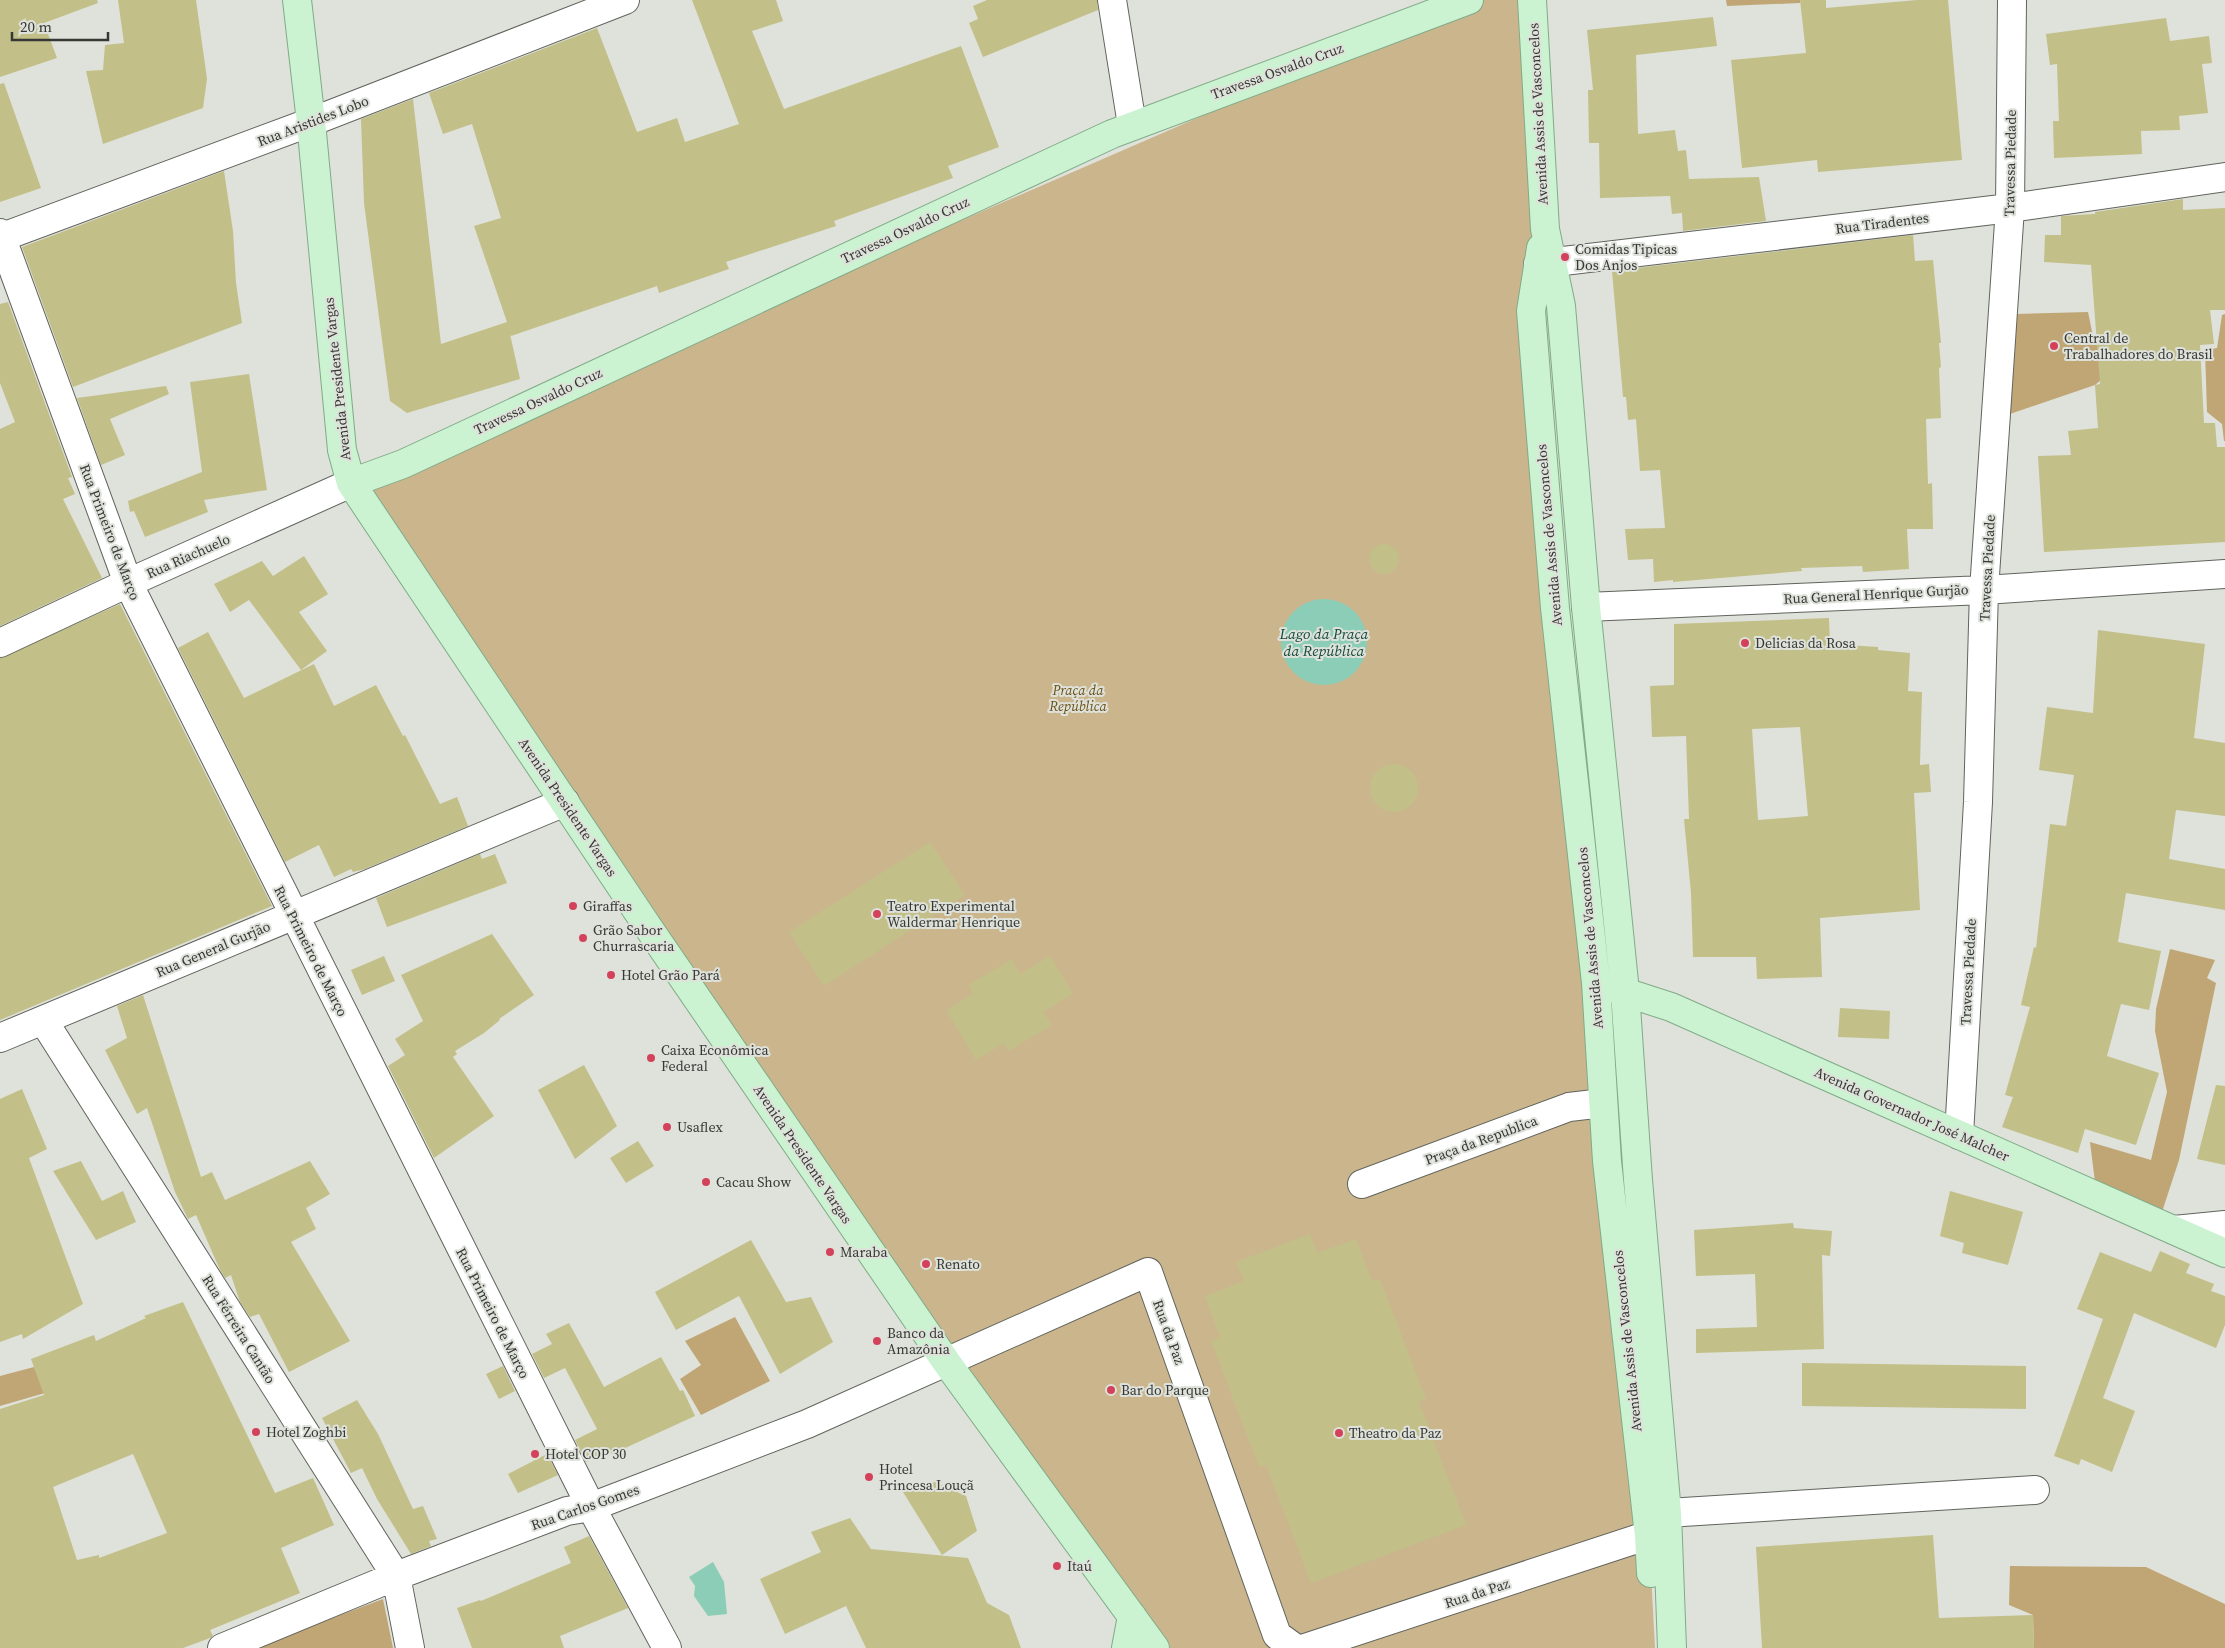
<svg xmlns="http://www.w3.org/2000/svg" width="2225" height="1648" font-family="'Source Serif 4',serif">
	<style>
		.green { fill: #cbb58d }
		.forest { fill: #c1a675 }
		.water { fill: #8ccdb7 }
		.building { fill: #c3bf88; fill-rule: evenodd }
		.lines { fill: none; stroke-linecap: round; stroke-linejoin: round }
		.minor-casing { stroke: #61645d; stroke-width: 30 }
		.major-casing { stroke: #80ab87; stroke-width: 30 }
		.minor { stroke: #fff; stroke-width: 28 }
		.major { stroke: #cbf2d1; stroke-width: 28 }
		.poi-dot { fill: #d3425a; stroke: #dee2da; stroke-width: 2 }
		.labels { text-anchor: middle; stroke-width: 4; stroke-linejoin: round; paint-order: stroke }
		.street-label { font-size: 14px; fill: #373835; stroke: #dee2da }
		.poi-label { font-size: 14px; fill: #373835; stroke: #dee2da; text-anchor: start }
		.park-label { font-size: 14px; font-style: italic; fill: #6d5117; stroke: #dee2da }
		.water-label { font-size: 15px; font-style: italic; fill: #154b3c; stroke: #dee2da }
	</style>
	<rect width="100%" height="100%" fill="#dee2da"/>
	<!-- green -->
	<path class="green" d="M 1469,0 L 1532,0 L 1535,281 L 1649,1536 L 1655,1648 L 1155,1648 L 351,483 L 430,451 Z"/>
	<!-- forest -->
	<path class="forest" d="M 1726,0 L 1800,0 L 1800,3 L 1727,6 Z
		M 2088,312 L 2094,341 L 2099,347 L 2102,379 L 2095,385 L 2007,415 L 2017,314 Z
		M 2225,314 L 2225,441 L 2224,441 L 2222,424 L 2207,412 L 2205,350 L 2217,348 L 2222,315 Z
		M 2170,949 L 2215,960 L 2207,978 L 2216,983 L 2179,1160 L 2161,1215 L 2095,1182 L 2090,1142 L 2151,1160 L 2167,1092 L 2155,1031 L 2156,1009 Z
		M 735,1317 L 770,1381 L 701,1415 L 680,1379 L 701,1365 L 685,1341 Z
		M 34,1367 L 45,1393 L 0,1406 L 0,1376 Z
		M 2010,1566 L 2146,1567 L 2225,1604 L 2225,1648 L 2034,1648 L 2033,1615 L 2009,1605 Z
		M 383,1599 L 393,1648 L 253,1648 Z"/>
	<!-- water -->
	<path class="water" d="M1281 642a43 43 0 1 1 86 0a43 43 0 1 1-86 0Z
		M 713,1562 L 724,1582 L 727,1614 L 708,1616 L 694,1596 L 695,1586 L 689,1577 Z"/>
	<!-- building -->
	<path class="building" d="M 0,0 L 97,0 L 98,3 L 44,23 L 57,58 L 0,77 Z
		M 118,0 L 196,0 L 207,79 L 203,108 L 103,144 L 86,71 L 103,70 L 105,45 L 124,43 Z
		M 692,0 L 776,0 L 783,21 L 752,31 L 784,109 L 961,46 L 999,147 L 948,166 L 953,178 L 834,221 L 836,226 L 726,262 L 729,269 L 659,293 L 657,286 L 511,336 L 510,334 L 520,379 L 407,413 L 390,401 L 364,203 L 361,119 L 413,99 L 441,344 L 507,322 L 474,226 L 501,218 L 472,124 L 443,134 L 429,93 L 597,28 L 637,132 L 677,118 L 685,142 L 739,124 Z
		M 987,0 L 1097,0 L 1098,10 L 983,57 L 969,23 L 978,19 L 973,6 Z
		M 1800,0 L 1826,0 L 1826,8 L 1917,0 L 1948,0 L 1962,160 L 1818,172 L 1817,160 L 1742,168 L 1731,60 L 1806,53 Z
		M 1713,17 L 1717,46 L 1636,55 L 1638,134 L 1675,130 L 1678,151 L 1686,150 L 1689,179 L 1759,177 L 1766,221 L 1683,231 L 1682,213 L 1672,214 L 1670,196 L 1600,198 L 1599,143 L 1589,143 L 1588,90 L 1593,90 L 1587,30 Z
		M 2166,18 L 2170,41 L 2209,36 L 2212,63 L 2202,64 L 2208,113 L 2179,116 L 2180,130 L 2141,131 L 2142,154 L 2054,158 L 2053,121 L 2059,121 L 2057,64 L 2050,65 L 2046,34 Z
		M 4,83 L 41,188 L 0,202 L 0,84 Z
		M 224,171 L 233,231 L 236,283 L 242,323 L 73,387 L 22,247 Z
		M 2183,199 L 2183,210 L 2225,208 L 2225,310 L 2210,310 L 2214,344 L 2200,345 L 2204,423 L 2215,423 L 2217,447 L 2225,447 L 2225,542 L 2044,552 L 2038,456 L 2071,455 L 2068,431 L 2098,428 L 2095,385 L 2100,384 L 2091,265 L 2044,262 L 2045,235 L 2061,235 L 2061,216 L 2095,214 L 2095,212 Z
		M 1913,235 L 1915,261 L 1933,260 L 1941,343 L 1939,343 L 1941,367 L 1939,368 L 1941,418 L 1926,419 L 1928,484 L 1932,483 L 1933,529 L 1907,529 L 1909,569 L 1863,572 L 1862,566 L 1801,568 L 1802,571 L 1673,582 L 1673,580 L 1654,582 L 1653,559 L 1628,560 L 1625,529 L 1665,528 L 1660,470 L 1640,471 L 1636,419 L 1628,420 L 1626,397 L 1623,397 L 1612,271 Z
		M 8,302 L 72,477 L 68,478 L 75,494 L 63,499 L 102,578 L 0,626 L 0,429 L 15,422 L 0,383 L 0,304 Z
		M 249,374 L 267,490 L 204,500 L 208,512 L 145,537 L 134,511 L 130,512 L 128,501 L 202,472 L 190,382 Z
		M 166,386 L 169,394 L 110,419 L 125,455 L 101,465 L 77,398 Z
		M1369 559a15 15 0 1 1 30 0a15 15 0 1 1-30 0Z
		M 304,556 L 328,594 L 299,612 L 327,651 L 301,670 L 249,600 L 230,612 L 214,584 L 262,561 L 273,576 Z
		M 120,604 L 272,906 L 0,1020 L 0,658 Z
		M 1829,618 L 1830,644 L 1878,647 L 1878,650 L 1910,653 L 1908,691 L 1922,692 L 1920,765 L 1929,764 L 1931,792 L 1914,793 L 1920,910 L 1820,918 L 1822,977 L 1757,979 L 1756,957 L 1693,957 L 1691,893 L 1684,819 L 1689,819 L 1686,736 L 1652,737 L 1650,686 L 1674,685 L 1674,624 ZM 1800,727 L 1808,816 L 1758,820 L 1752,729 Z
		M 2098,630 L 2205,644 L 2194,738 L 2225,743 L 2225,816 L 2176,810 L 2169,859 L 2225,869 L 2225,910 L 2126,893 L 2118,942 L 2161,951 L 2149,1010 L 2121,1004 L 2107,1056 L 2159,1073 L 2136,1145 L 2085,1129 L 2078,1153 L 2002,1127 L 2013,1097 L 2005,1095 L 2030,1007 L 2021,1005 L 2034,947 L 2036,948 L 2050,824 L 2066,826 L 2074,775 L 2039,770 L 2047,707 L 2093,713 Z
		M 208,632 L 244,698 L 314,664 L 334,706 L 376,685 L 403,736 L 405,735 L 440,804 L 457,797 L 468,826 L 365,869 L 353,872 L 351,869 L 334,877 L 319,845 L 285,862 L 178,648 Z
		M1370 788a24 24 0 1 1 48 0a24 24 0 1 1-48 0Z
		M 930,842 L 965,895 L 824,986 L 789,932 Z
		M 480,854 L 482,859 L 495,854 L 507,883 L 387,927 L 376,898 Z
		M 492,934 L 534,995 L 499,1019 L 500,1020 L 484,1033 L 455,1051 L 457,1054 L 453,1057 L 494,1116 L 434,1158 L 388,1066 L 405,1055 L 395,1039 L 423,1021 L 401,975 Z
		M 384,956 L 395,981 L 362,995 L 351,970 Z
		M 1050,956 L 1073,994 L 1043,1012 L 1052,1025 L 1009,1051 L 1004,1043 L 976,1060 L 946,1010 L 973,994 L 968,985 L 1012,959 L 1020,974 Z
		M 143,995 L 201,1177 L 212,1172 L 225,1200 L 310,1161 L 330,1194 L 306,1208 L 316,1229 L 291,1242 L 350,1341 L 289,1372 L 259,1314 L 250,1317 L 240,1302 L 231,1275 L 225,1278 L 220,1270 L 196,1215 L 188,1219 L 175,1192 L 147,1108 L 137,1114 L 105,1050 L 127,1038 L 117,1006 Z
		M 1840,1008 L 1890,1011 L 1889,1039 L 1838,1037 Z
		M 584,1065 L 617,1126 L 575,1159 L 538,1090 Z
		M 2216,1085 L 2225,1086 L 2225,1165 L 2197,1159 Z
		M 22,1089 L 47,1149 L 29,1158 L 83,1304 L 23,1339 L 22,1334 L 0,1342 L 0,1099 Z
		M 638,1141 L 654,1166 L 626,1183 L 610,1158 Z
		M 81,1161 L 102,1201 L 123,1191 L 136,1222 L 96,1240 L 53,1171 Z
		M 1950,1191 L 2023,1212 L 2008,1265 L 1962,1253 L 1964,1243 L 1940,1236 Z
		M 1793,1223 L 1794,1228 L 1832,1231 L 1830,1256 L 1822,1255 L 1824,1349 L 1696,1353 L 1696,1329 L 1757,1327 L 1755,1274 L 1696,1276 L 1694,1230 Z
		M 1310,1234 L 1317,1253 L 1356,1239 L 1372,1281 L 1380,1279 L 1426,1399 L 1419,1402 L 1466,1525 L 1311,1583 L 1266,1465 L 1259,1467 L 1211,1341 L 1220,1337 L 1205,1296 L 1244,1281 L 1236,1262 Z
		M 751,1240 L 786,1302 L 811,1297 L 833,1342 L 780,1374 L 739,1296 L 676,1330 L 655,1292 Z
		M 2160,1251 L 2190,1264 L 2186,1273 L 2214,1284 L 2211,1291 L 2225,1296 L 2225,1325 L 2216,1348 L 2134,1313 L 2103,1398 L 2135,1411 L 2112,1472 L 2081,1459 L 2079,1465 L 2054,1456 L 2103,1319 L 2077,1309 L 2100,1252 L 2151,1272 Z
		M 183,1302 L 275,1493 L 313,1478 L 334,1525 L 281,1548 L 300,1593 L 210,1630 L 213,1636 L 210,1638 L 183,1648 L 0,1648 L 0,1409 L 44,1395 L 31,1359 L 94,1335 L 96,1341 L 146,1318 L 144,1316 ZM 133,1454 L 167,1533 L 99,1558 L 99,1555 L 77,1560 L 53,1487 Z
		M 569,1323 L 604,1387 L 661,1357 L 680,1391 L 683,1390 L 695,1416 L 612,1454 L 610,1450 L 586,1462 L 575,1440 L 597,1429 L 565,1368 L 544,1378 L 532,1354 L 552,1344 L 546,1334 Z
		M 1802,1363 L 2026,1366 L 2026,1409 L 1802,1406 Z
		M 503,1366 L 515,1391 L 499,1399 L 486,1374 Z
		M 357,1400 L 378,1434 L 413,1509 L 423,1506 L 437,1539 L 429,1541 L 431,1546 L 411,1554 L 377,1499 L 362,1468 L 351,1473 L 322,1418 Z
		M 547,1454 L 558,1475 L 518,1493 L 508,1474 Z
		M 935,1482 L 966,1496 L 977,1531 L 942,1555 L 903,1492 Z
		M 850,1518 L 871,1549 L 968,1558 L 987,1603 L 1009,1615 L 1021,1648 L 866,1648 L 846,1606 L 785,1634 L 760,1579 L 821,1552 L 811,1532 Z
		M 1933,1535 L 1939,1618 L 2033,1615 L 2034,1648 L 1762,1648 L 1756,1547 Z
		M 589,1536 L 628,1608 L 560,1636 L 564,1648 L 472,1648 L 457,1608 L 480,1600 L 481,1601 L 571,1563 L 564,1547 Z"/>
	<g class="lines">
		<!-- minor casing -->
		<g class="minor-casing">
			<path id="minor" d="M 1112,0 L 1132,125
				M 0,233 L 128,583 L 591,1507 L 667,1648
				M 0,238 L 311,122 L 625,0
				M 1538,264 L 2010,208 L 2225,177
				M 1586,607 L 1984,590 L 2225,574
				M 0,643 L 128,583 L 351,483
				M 43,1020 L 396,1576 L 410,1648
				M 0,1038 L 565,802
				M 1959,1135 L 1978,802 L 1984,590 L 2010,208 L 2012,0
				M 1362,1184 L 1569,1107 L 1603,1103
				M 2174,1230 L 2225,1225
				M 1667,1513 L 2035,1490
				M 222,1648 L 396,1576 L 567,1511 L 591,1507 L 807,1424 L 1148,1272 L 1277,1635 L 1295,1648
				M 1305,1648 L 1649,1535"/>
		</g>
		<!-- major casing -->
		<g class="major-casing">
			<path id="major" d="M 297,0 L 311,122 L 342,450 L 351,483 L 648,927 L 947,1363 L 1155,1648
				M 1532,0 L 1545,229 L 1561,306 L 1586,607 L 1625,992 L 1638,1180 L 1667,1513 L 1672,1648
				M 1541,248 L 1531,311 L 1540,425 L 1555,608 L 1596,983 L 1607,1161 L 1649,1535 L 1651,1573
				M 351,483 L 403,464 L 1112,134 L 1469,0
				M 1609,987 L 1671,1007 L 2225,1253
				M 1126,1648 L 1132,1616"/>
		</g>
		<!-- minor -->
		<use href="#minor" class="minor"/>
		<!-- major -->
		<use href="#major" class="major"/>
	</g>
	<!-- markers -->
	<g class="poi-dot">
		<circle cx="1565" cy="257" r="5"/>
		<circle cx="2054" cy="346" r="5"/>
		<circle cx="1745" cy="643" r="5"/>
		<circle cx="573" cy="906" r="5"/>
		<circle cx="877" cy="914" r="5"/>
		<circle cx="583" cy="938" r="5"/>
		<circle cx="611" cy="975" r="5"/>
		<circle cx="651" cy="1058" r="5"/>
		<circle cx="667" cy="1127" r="5"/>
		<circle cx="706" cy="1182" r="5"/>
		<circle cx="830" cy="1252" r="5"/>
		<circle cx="926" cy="1264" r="5"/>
		<circle cx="877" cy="1341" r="5"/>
		<circle cx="1111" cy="1390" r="5"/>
		<circle cx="256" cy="1432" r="5"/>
		<circle cx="1339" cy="1433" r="5"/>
		<circle cx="535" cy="1454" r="5"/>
		<circle cx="869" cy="1477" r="5"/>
		<circle cx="1057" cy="1566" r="5"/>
	</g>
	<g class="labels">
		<!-- street labels -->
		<g class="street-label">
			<text transform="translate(1277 71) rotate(-20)" y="5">Travessa Osvaldo Cruz</text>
			<text transform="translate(1538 114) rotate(-93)" y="5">Avenida Assis de Vasconcelos</text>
			<text transform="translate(313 121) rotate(-21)" y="5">Rua Aristides Lobo</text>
			<text transform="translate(2010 163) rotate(-89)" y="5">Travessa Piedade</text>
			<text transform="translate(1882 223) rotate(-7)" y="5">Rua Tiradentes</text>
			<text transform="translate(905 230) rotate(-25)" y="5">Travessa Osvaldo Cruz</text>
			<text transform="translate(337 379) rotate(-96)" y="5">Avenida Presidente Vargas</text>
			<text transform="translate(538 401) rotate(-25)" y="5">Travessa Osvaldo Cruz</text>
			<text transform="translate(110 532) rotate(69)" y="5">Rua Primeiro de Março</text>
			<text transform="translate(1549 535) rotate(-95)" y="5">Avenida Assis de Vasconcelos</text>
			<text transform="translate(188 556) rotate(-24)" y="5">Rua Riachuelo</text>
			<text transform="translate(1987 568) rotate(-87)" y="5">Travessa Piedade</text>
			<text transform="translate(1876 594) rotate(-3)" y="5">Rua General Henrique Gurjão</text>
			<text transform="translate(568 807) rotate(56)" y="5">Avenida Presidente Vargas</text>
			<text transform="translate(1590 938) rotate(-95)" y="5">Avenida Assis de Vasconcelos</text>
			<text transform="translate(213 949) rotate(-23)" y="5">Rua General Gurjão</text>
			<text transform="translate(311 951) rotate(63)" y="5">Rua Primeiro de Março</text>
			<text transform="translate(1968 972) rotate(-87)" y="5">Travessa Piedade</text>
			<text transform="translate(1912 1114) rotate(24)" y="5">Avenida Governador José Malcher</text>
			<text transform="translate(1481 1140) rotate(-20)" y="5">Praça da Republica</text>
			<text transform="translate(803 1154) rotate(56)" y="5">Avenida Presidente Vargas</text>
			<text transform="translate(493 1313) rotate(63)" y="5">Rua Primeiro de Março</text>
			<text transform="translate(239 1329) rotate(58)" y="5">Rua Férreira Cantão</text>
			<text transform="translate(1169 1332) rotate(70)" y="5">Rua da Paz</text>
			<text transform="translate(1627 1341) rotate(-96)" y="5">Avenida Assis de Vasconcelos</text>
			<text transform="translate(585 1507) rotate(-19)" y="5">Rua Carlos Gomes</text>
			<text transform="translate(1477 1593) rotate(-18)" y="5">Rua da Paz</text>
		</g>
		<!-- poi labels -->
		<g class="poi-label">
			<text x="1575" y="254">Comidas Tipicas<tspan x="1575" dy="16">Dos Anjos</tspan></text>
			<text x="2064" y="343">Central de<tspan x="2064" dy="16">Trabalhadores do Brasil</tspan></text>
			<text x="1755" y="648">Delicias da Rosa</text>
			<text x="583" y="911">Giraffas</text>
			<text x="887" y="911">Teatro Experimental<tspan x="887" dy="16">Waldermar Henrique</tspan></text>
			<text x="593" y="935">Grão Sabor<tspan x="593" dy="16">Churrascaria</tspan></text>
			<text x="621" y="980">Hotel Grão Pará</text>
			<text x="661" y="1055">Caixa Econômica<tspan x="661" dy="16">Federal</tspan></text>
			<text x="677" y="1132">Usaflex</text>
			<text x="716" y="1187">Cacau Show</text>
			<text x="840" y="1257">Maraba</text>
			<text x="936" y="1269">Renato</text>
			<text x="887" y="1338">Banco da<tspan x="887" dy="16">Amazônia</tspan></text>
			<text x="1121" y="1395">Bar do Parque</text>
			<text x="266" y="1437">Hotel Zoghbi</text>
			<text x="1349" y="1438">Theatro da Paz</text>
			<text x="545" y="1459">Hotel COP 30</text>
			<text x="879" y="1474">Hotel<tspan x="879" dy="16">Princesa Louçã</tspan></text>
			<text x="1067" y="1571">Itaú</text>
		</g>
		<!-- park labels -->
		<g class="park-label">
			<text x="1078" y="695">Praça da<tspan x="1078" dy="16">República</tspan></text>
		</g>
		<!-- water labels -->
		<g class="water-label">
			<text x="1324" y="639">Lago da Praça<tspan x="1324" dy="17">da República</tspan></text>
		</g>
	</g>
	<!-- scale -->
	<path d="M12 32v8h96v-8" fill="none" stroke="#373835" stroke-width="2.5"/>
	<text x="20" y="32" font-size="15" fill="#373835" stroke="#dee2da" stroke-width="4" paint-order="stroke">20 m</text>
</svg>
